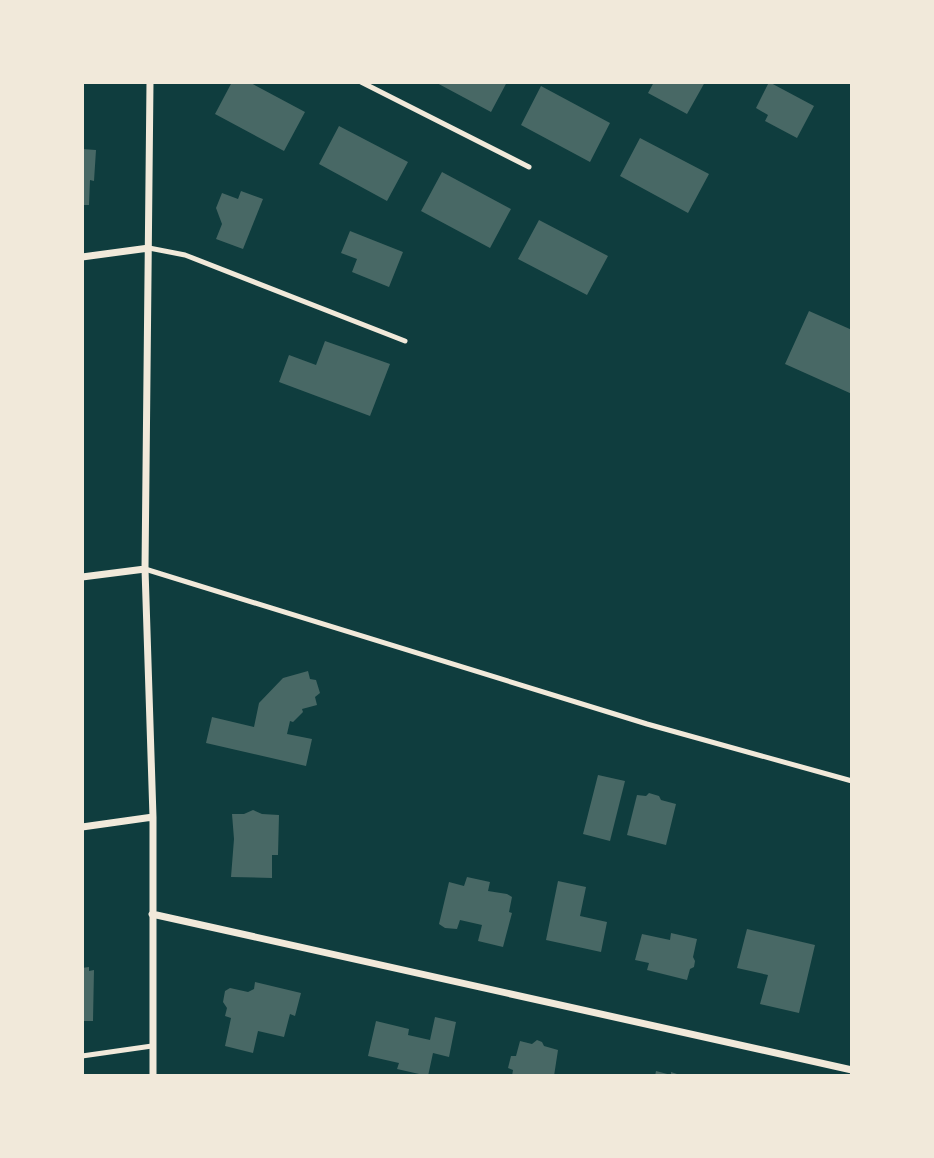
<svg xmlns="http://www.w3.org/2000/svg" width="934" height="1158" font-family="Commissioner,sans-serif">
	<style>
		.building { fill: #486865 }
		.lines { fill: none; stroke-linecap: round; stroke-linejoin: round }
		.service { stroke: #f1e9da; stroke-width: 5 }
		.minor { stroke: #f1e9da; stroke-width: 7 }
	</style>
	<rect width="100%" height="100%" fill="#0f3d3e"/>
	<!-- building -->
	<path class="building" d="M 232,82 L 249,82 L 305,112 L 284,151 L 215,114 Z
		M 435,82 L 507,82 L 491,112 Z
		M 654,82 L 705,82 L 687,114 L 648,93 Z
		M 769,82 L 814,106 L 797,138 L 765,121 L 768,115 L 756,108 Z
		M 541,86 L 610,123 L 590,162 L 521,125 Z
		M 339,126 L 408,162 L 387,201 L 319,164 Z
		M 640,138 L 709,174 L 688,213 L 620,176 Z
		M 82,149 L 96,150 L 94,181 L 90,180 L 89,205 L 82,205 Z
		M 442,172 L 511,209 L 490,248 L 421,211 Z
		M 241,191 L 263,199 L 243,249 L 216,239 L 222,224 L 216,208 L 222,193 L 238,199 Z
		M 539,220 L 608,256 L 587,295 L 518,259 Z
		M 350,231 L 403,252 L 389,287 L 352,272 L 357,259 L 341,253 Z
		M 809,311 L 852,330 L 852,394 L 785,364 Z
		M 325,341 L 390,364 L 370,416 L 279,382 L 289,355 L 316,365 Z
		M 308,671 L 310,679 L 316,680 L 320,693 L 315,697 L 317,705 L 302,709 L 303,712 L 293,722 L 290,721 L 287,734 L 312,739 L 306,766 L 206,743 L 212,717 L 254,727 L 259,703 L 283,678 Z
		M 598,775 L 625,781 L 610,841 L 583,834 Z
		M 649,793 L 659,796 L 661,800 L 676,804 L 666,845 L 627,835 L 637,795 L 646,796 Z
		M 253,810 L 262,814 L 279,815 L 278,855 L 272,855 L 272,878 L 231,877 L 234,839 L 232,814 L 244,814 Z
		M 467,877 L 490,882 L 488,891 L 507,894 L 512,897 L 509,912 L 512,913 L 503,947 L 478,941 L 482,925 L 460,920 L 457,929 L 445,928 L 439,924 L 449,882 L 464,886 Z
		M 558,881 L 586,887 L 580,916 L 607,922 L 601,952 L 546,940 Z
		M 747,929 L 815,945 L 799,1013 L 760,1004 L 768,975 L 737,968 Z
		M 671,933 L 697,939 L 693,957 L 695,961 L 694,967 L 690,969 L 687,980 L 647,970 L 649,963 L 635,960 L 642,934 L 670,940 Z
		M 89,967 L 89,971 L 94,970 L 93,1021 L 82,1021 L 82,968 Z
		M 255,982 L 301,993 L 295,1016 L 290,1014 L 284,1037 L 258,1031 L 253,1053 L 225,1046 L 231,1018 L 225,1016 L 227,1008 L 223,1002 L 225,991 L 230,988 L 248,992 L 254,989 Z
		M 435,1017 L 456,1022 L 449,1057 L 433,1053 L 428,1076 L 397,1069 L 399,1063 L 368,1056 L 376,1021 L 409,1029 L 408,1035 L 430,1040 Z
		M 537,1040 L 542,1042 L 544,1046 L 558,1050 L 554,1076 L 512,1076 L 513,1070 L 508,1068 L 511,1056 L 516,1056 L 520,1041 L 532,1044 Z
		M 656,1071 L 671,1075 L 671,1072 L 683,1076 L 655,1076 Z"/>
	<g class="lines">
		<!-- service -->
		<path class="service" d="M 361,82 L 529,167
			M 149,248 L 185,255 L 405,341
			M 145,569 L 647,724 L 852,781
			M 82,1056 L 152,1046"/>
		<!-- minor -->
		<path class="minor" d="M 150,82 L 145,569 L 153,817 L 153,1076
			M 82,257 L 149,248
			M 82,577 L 145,569
			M 82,827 L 153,817
			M 152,914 L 852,1070"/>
	</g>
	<!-- border -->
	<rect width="934" height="1158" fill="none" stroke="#f1e9da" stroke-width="168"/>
</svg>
